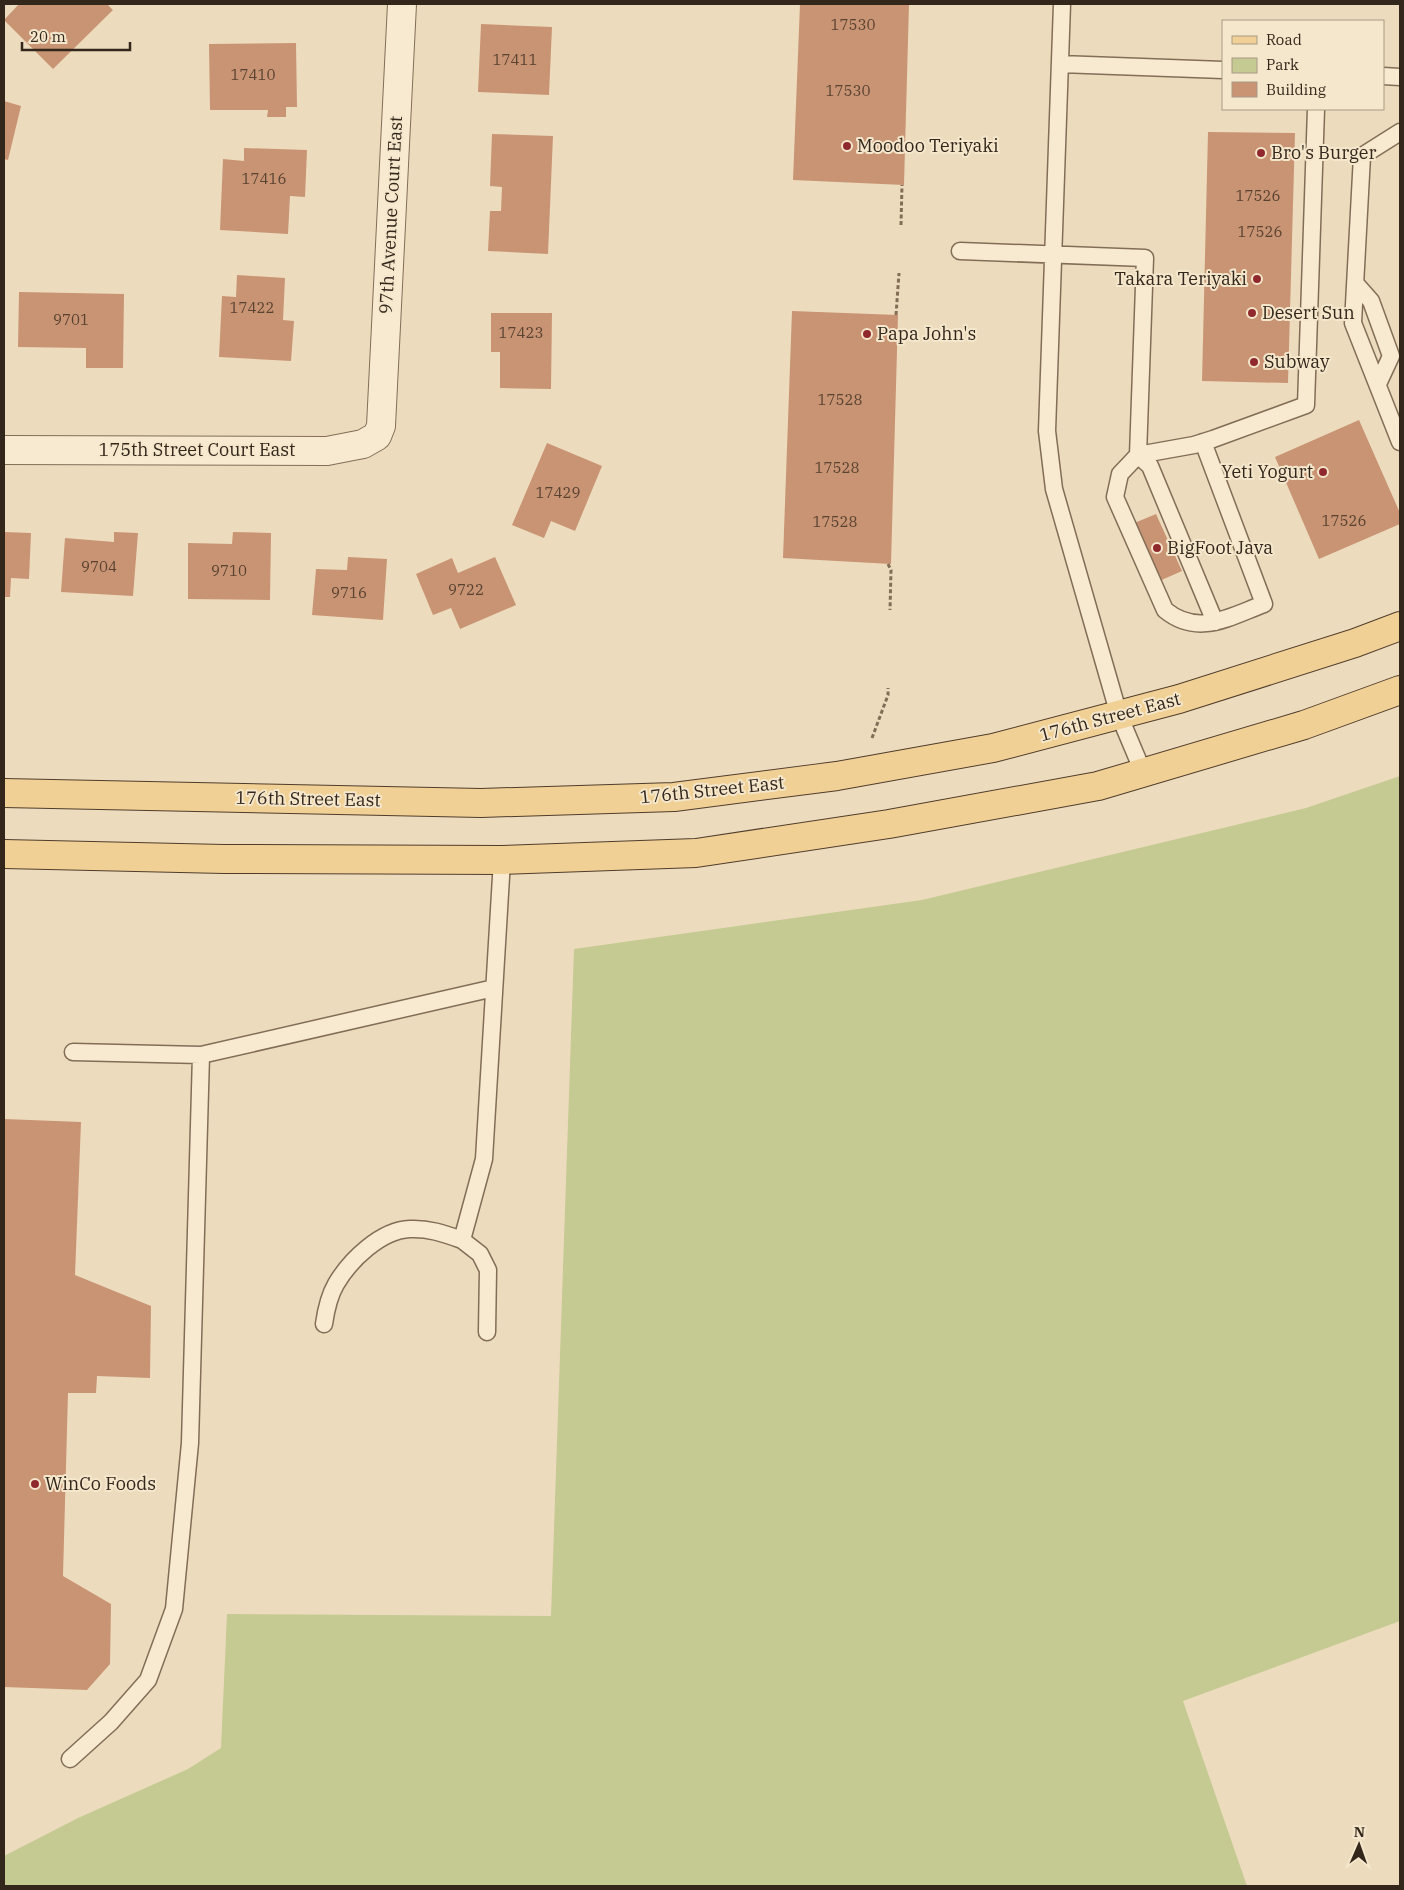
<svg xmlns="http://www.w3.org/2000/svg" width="1404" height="1890" font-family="'IBM Plex Serif',serif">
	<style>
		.green { fill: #c5c992 }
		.building { fill: #c99474 }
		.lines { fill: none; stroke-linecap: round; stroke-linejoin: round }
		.lane-casing { stroke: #836d57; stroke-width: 19 }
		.street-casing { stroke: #836d57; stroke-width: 30 }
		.primary-casing { stroke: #513c2c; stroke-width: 30 }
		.path { stroke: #836d57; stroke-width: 3; stroke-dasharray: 4 2.5; stroke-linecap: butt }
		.lane { stroke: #f7ead0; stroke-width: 16 }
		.street { stroke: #f7ead0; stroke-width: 28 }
		.primary { stroke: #f0d094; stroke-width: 28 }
		.poi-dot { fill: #90292d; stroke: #f4e7cc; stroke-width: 2 }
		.labels { text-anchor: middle; stroke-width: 4; stroke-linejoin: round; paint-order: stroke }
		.number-label { font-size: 15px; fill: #584231 }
		.poi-label { font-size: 18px; fill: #33261b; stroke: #f4e7cc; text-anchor: start }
		.street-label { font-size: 18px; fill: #33261b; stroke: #f4e7cc }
	</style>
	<rect width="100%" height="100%" fill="#ecdcbd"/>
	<!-- green -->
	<path class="green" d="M 1400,776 L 1400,1621 L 1183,1701 L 1247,1886 L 4,1886 L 4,1856 L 78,1818 L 188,1769 L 221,1748 L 227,1614 L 551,1616 L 574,949 L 922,900 L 1306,808 Z"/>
	<!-- building -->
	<path class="building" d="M 19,4 L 107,4 L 113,10 L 53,69 L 4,20 Z
		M 800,4 L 909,4 L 904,185 L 793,180 Z
		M 481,24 L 552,27 L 549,95 L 478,92 Z
		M 296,43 L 297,107 L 286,107 L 286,117 L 267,117 L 268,110 L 210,110 L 209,44 Z
		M 4,101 L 21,106 L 8,160 L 4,159 Z
		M 1208,132 L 1295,133 L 1288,383 L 1202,381 Z
		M 492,134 L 553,136 L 548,254 L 488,251 L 490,211 L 501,211 L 502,187 L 490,186 Z
		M 244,148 L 307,150 L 305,197 L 290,196 L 288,234 L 220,230 L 223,159 L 244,161 Z
		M 237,275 L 285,278 L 283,320 L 294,321 L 291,361 L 219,357 L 222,296 L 236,297 Z
		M 19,292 L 124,294 L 123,368 L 86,368 L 86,348 L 18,347 Z
		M 792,311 L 898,315 L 891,564 L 783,558 Z
		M 491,313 L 552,313 L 551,389 L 500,388 L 500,352 L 491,352 Z
		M 1359,420 L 1400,513 L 1400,524 L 1319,559 L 1275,457 Z
		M 547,443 L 602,466 L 575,531 L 551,521 L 544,538 L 512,525 Z
		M 1156,514 L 1182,571 L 1157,582 L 1132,524 Z
		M 4,532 L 31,533 L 29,579 L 11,578 L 10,597 L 4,597 Z
		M 114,532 L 138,533 L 133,596 L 61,592 L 65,538 L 114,542 Z
		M 233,532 L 271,533 L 270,600 L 188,599 L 188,543 L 232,544 Z
		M 348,557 L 387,559 L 383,620 L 312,615 L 316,569 L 347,570 Z
		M 495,557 L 516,605 L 460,629 L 451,608 L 433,615 L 416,574 L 452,558 L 458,573 Z
		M 4,1119 L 81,1122 L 75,1275 L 151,1306 L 150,1378 L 97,1376 L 96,1393 L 68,1393 L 63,1576 L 111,1604 L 110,1664 L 87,1690 L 4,1687 Z"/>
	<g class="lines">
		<!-- lane casing -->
		<g class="lane-casing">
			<path id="lane" d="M 1062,4 L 1047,431 L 1054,489 L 1119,715 L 1143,772
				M 1060,64 L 1223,70
				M 1383,76 L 1400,77
				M 1400,132 L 1362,156 L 1353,323 L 1400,442
				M 960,251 L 1145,258 L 1138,455 L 1194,445 L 1213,439 L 1306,405 L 1316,109
				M 1356,284 L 1371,301 L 1391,356 L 1378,384
				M 1203,442 L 1264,604 C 1229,617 1198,637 1165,610 L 1115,497 L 1120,474 L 1138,455 L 1150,466 L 1215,622
				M 73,1052 L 201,1055 L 494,988
				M 462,1240 L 480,1254 L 488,1270 L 487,1332
				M 324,1324 C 326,1310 329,1296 336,1284 C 350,1260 381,1230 410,1229 C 429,1228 445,1234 462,1240 L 484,1159 L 502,860
				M 70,1759 L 111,1722 L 148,1680 L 174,1609 L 190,1443 L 201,1055"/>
		</g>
		<!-- street casing -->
		<g class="street-casing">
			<path id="street" d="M 4,450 L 327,451 L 363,444 L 377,436 L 381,426 L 402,4"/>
		</g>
		<!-- primary casing -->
		<g class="primary-casing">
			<path id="primary" d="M 4,793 L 481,803 L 674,797 L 837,776 L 993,748 L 1179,699 L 1355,643 L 1400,626
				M 4,854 L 224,859 L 502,860 L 696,853 L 889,824 L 1098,786 L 1304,725 L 1400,690"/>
		</g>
		<!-- path -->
		<path class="path" d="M 901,225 L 902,185
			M 896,315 L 899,273
			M 888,564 L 891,570 L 890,610
			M 872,738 L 888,695 L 888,688"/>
		<!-- lane -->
		<use href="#lane" class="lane"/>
		<!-- street -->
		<use href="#street" class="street"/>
		<!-- primary -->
		<use href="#primary" class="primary"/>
	</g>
	<!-- markers -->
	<g class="poi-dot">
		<circle cx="847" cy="146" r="5"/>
		<circle cx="1261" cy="153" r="5"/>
		<circle cx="1257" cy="279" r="5"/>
		<circle cx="1252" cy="313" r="5"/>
		<circle cx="867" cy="334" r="5"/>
		<circle cx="1254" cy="362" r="5"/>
		<circle cx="1323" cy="472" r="5"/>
		<circle cx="1157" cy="548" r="5"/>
		<circle cx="35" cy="1484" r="5"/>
	</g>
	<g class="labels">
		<!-- number labels -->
		<g class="number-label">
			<text x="853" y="30">17530</text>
			<text x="515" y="65">17411</text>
			<text x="253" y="80">17410</text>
			<text x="848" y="96">17530</text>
			<text x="264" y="184">17416</text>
			<text x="1258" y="201">17526</text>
			<text x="1260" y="237">17526</text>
			<text x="252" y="313">17422</text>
			<text x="71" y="325">9701</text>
			<text x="521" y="338">17423</text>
			<text x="840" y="405">17528</text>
			<text x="837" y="473">17528</text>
			<text x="558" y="498">17429</text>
			<text x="1344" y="526">17526</text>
			<text x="835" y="527">17528</text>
			<text x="99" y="572">9704</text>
			<text x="229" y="576">9710</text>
			<text x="466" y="595">9722</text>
			<text x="349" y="598">9716</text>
		</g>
		<!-- poi labels -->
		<g class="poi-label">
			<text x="857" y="152">Moodoo Teriyaki</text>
			<text x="1271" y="159">Bro's Burger</text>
			<text x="1247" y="285" text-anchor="end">Takara Teriyaki</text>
			<text x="1262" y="319">Desert Sun</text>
			<text x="877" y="340">Papa John's</text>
			<text x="1264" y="368">Subway</text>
			<text x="1313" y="478" text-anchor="end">Yeti Yogurt</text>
			<text x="1167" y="554">BigFoot Java</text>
			<text x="45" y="1490">WinCo Foods</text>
		</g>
		<!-- street labels -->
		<g class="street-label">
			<text transform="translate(391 215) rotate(-87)" y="6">97th Avenue Court East</text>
			<text x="197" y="456">175th Street Court East</text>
			<text transform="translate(1110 717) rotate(-15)" y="6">176th Street East</text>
			<text transform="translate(712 790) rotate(-6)" y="6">176th Street East</text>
			<text transform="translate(308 799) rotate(1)" y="6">176th Street East</text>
		</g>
	</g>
	<!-- border -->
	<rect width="1404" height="1890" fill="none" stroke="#33261b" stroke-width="10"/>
	<!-- legend -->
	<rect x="1222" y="20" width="162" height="90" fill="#f4e7cc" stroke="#a79a85"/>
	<rect x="1232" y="36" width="25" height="8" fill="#f0d094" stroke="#a79a85"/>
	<text x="1266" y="45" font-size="15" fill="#33261b">Road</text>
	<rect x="1232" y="58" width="25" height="15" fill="#c5c992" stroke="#a79a85"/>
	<text x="1266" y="70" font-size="15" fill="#33261b">Park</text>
	<rect x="1232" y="82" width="25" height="15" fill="#c99474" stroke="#a79a85"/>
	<text x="1266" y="95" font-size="15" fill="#33261b">Building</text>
	<!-- north arrow -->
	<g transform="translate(1359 1845) rotate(2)" stroke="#f4e7cc" stroke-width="4" paint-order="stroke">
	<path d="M0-4L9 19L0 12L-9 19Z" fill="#33261b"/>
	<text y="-8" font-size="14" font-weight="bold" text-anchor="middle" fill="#33261b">N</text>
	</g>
	<!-- scale -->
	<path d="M22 42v8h108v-8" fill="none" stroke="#33261b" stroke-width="2.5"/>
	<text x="30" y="42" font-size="15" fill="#33261b" stroke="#f4e7cc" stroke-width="4" paint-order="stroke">20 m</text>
</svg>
